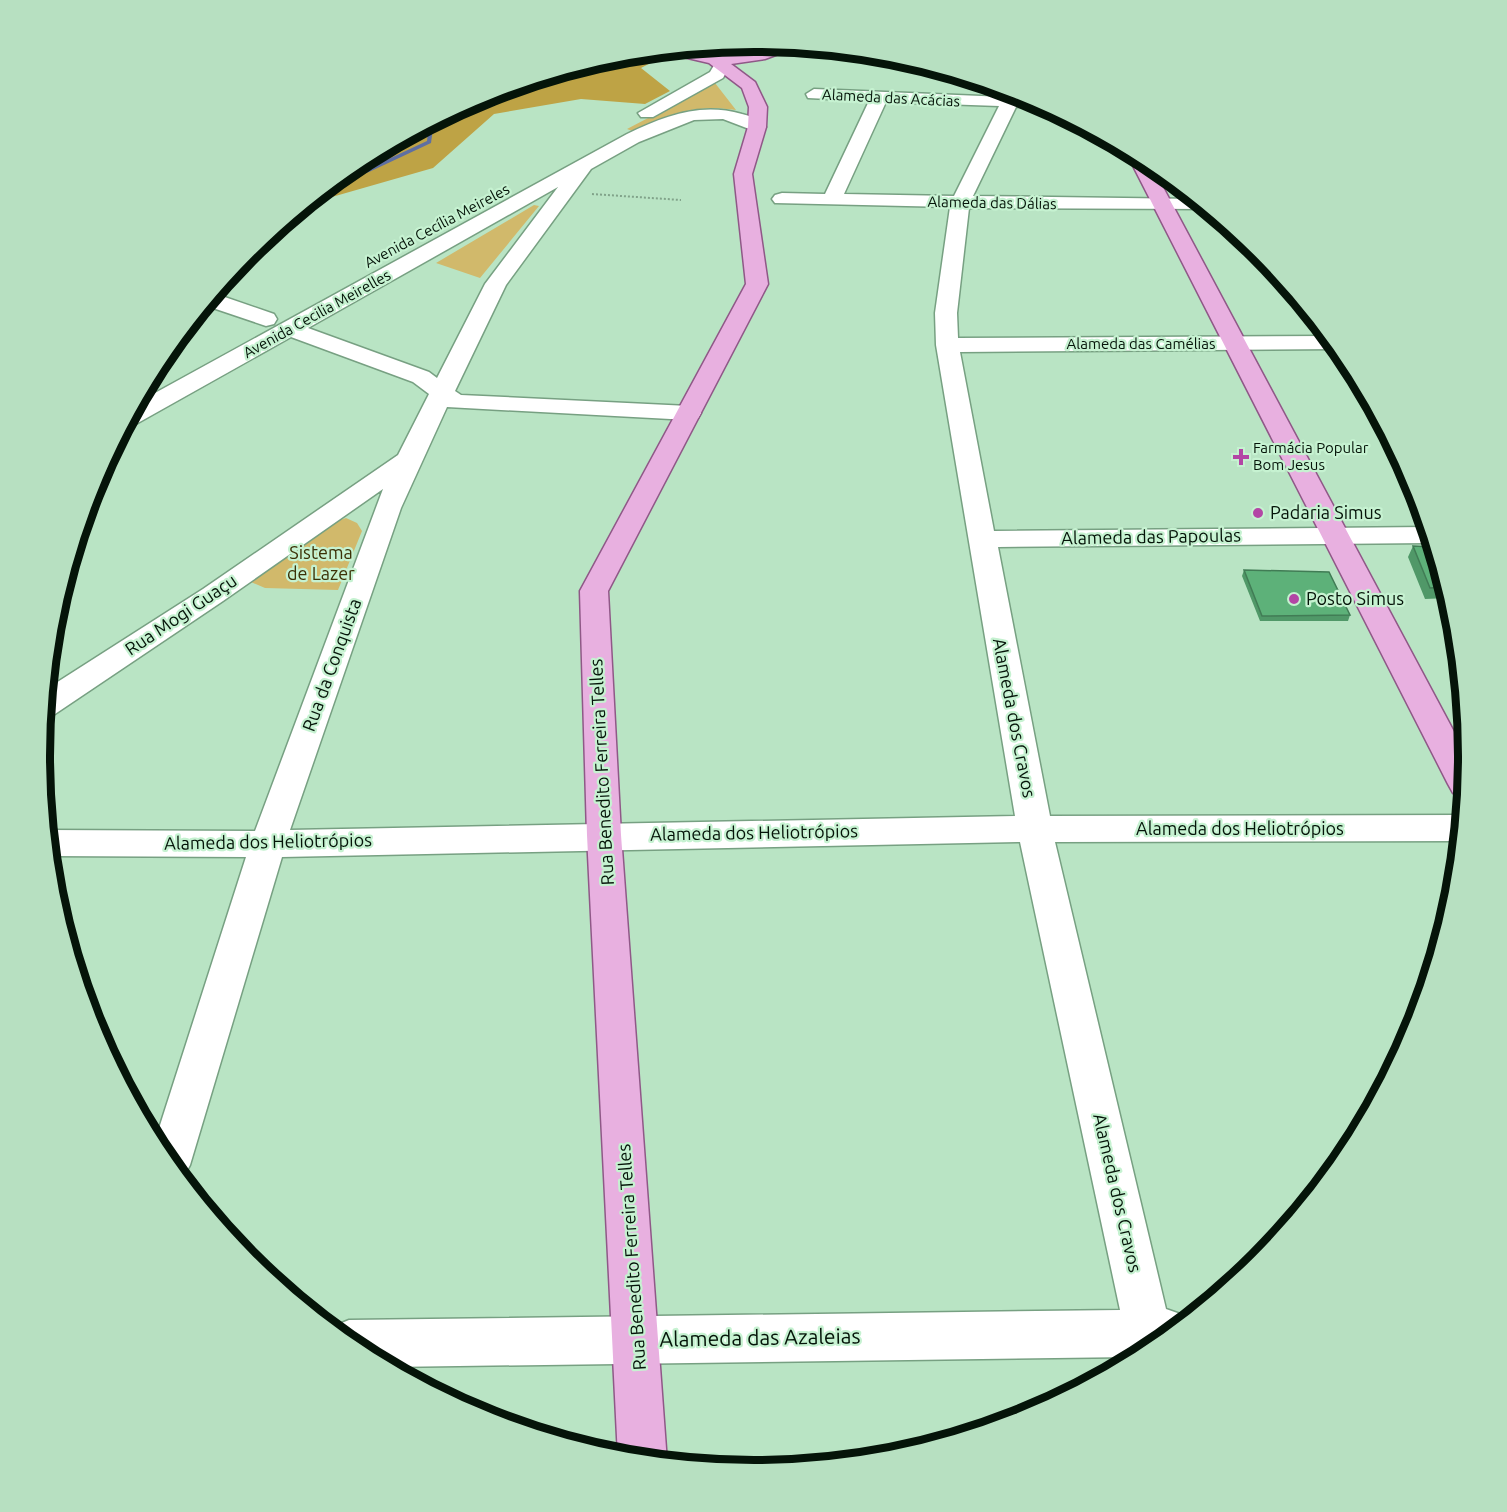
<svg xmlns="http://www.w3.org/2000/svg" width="1507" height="1512" font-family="Ubuntu,sans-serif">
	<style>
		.green { fill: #d1b96b }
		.forest { fill: #bea345 }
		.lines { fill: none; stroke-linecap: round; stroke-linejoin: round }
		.stream { fill: #5e6fa2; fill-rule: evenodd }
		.minor-casing { stroke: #77a082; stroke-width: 3 }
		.major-casing { stroke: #8f5887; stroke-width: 3 }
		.path { stroke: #81a38a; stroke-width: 2; stroke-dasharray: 2 2; stroke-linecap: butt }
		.minor { fill: #fff; fill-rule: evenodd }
		.major { fill: #e8b0e0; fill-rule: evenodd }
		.wall { fill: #509868 }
		.building { fill: #5db179; stroke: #417c55; stroke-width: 1.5 }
		.poi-dot { fill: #b346a5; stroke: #c6f2d1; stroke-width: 2 }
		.labels { text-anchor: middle; stroke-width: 4.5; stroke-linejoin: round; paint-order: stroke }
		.far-street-label { font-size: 15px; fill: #051409; stroke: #c6f2d1 }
		.far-poi-label { font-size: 15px; fill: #051409; stroke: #c6f2d1; text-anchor: start }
		.poi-label { font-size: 18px; fill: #051409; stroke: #c6f2d1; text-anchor: start }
		.street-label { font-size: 18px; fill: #051409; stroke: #c6f2d1 }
		.park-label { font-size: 18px; fill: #3c3107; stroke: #c6f2d1 }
		.near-street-label { font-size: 21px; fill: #051409; stroke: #c6f2d1 }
		.rim { fill: none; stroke: #051409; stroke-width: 8 }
	</style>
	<rect width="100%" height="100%" fill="#b9e4c4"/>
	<!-- green -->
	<path class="green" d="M 715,83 L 736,110 C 695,104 671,113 635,132 L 627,129 Z
		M 534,205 L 539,206 L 480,278 L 436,263 Z
		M 346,518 L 357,523 L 362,531 L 338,590 L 265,588 L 251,582 L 329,524 Z"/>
	<!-- forest -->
	<path class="forest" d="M 642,52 L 660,58 L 641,68 L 670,91 L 645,104 L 581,99 L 494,114 L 433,168 L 304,205 L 357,162 L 480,96 L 614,55 Z"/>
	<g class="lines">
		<!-- stream -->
		<path class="stream" d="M 614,55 L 619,55 L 463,105 L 472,100 Z
			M 434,121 L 431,143 L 369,172 L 329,184 L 334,180 L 365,170 L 427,141 L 429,123 Z"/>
		<!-- minor casing -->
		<g class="minor-casing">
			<path id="minor" d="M 722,60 L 730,65 L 723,78 L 653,117 L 641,117 L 638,113 L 710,72 L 716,62 Z
				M 814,89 L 1005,97 L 1010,91 L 1046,106 L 1016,107 L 973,196 L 1196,199 L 1208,209 L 969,208 L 957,313 L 958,338 L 1329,336 L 1339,349 L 960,352 L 994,531 L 1427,527 L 1432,543 L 1429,543 L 998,547 L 1050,816 L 1461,815 L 1460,841 L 1055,842 L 1166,1309 L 1186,1316 L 1187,1320 L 1150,1350 L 1133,1360 L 1132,1357 L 389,1367 L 356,1350 L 331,1329 L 332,1327 L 349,1320 L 1120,1310 L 1020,842 L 282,857 L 190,1165 L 182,1180 L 154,1144 L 246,857 L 49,856 L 48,830 L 255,831 L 383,489 L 223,601 L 55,714 L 44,717 L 45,690 L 203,589 L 398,455 L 429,394 L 413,382 L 291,337 L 136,424 L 124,426 L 135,404 L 627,134 C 665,116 700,102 742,114 C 750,116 761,120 766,127 L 757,132 L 723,119 L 694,120 L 639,142 L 591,169 L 506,285 L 455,391 L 461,395 L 689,406 L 698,408 L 701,413 L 698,418 L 689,420 L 447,407 L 401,508 L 290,830 L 1015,816 L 936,345 L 935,313 L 950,207 L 775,203 L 772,199 L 775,195 L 782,193 L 825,194 L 869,101 L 808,98 L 806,94 ZM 886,102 L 999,106 L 954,196 L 844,194 ZM 558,187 L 485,284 L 437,378 L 429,372 L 308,328 Z
				M 213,293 L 274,314 L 277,319 L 274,324 L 266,326 L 204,305 Z"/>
		</g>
		<!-- major casing -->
		<g class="major-casing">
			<path id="major" d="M 780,44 L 800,46 L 765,59 L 731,64 L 755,82 L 767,107 L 766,127 L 752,174 L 768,284 L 608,591 L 621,835 L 667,1462 L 618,1457 L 587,835 L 580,591 L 746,284 L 734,174 L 748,127 L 749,107 L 742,88 L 709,63 L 666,53 L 664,50 L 685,48 L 733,55 Z
				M 1129,151 L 1149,161 L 1468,758 L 1464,796 L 1453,793 L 1448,784 L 1127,154 Z"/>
		</g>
		<!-- path -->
		<path class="path" d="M 592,194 L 681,200"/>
		<!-- minor -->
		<use href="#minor" class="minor"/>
		<!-- major -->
		<use href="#major" class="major"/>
	</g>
	<!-- wall -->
	<path class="wall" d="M 1413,546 L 1433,547 L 1449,598 L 1425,599 L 1408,557 Z
		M 1244,570 L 1350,615 L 1348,621 L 1260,621 L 1242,576 Z"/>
	<!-- building -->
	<path class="building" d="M 1413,546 L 1433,547 L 1445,587 L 1430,588 Z
		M 1244,570 L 1329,572 L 1350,615 L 1262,616 Z"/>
	<!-- markers -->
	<g class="poi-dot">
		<path d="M1238 448h6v6h6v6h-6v6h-6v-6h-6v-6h6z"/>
		<circle cx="1258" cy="513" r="6"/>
		<circle cx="1294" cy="599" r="6"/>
	</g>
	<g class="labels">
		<!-- far-street labels -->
		<g class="far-street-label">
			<text transform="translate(891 98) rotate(3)" y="5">Alameda das Acácias</text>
			<text transform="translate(992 203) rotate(1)" y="5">Alameda das Dálias</text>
			<text transform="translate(437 226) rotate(-28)" y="5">Avenida Cecília Meireles</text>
			<text transform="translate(317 314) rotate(-29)" y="5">Avenida Cecilia Meirelles</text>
			<text x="1141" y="349">Alameda das Camélias</text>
		</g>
		<!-- far-poi labels -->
		<g class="far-poi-label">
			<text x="1253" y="453">Farmácia Popular<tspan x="1253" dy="17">Bom Jesus</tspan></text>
		</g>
		<!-- poi labels -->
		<g class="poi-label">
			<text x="1270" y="519">Padaria Simus</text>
			<text x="1306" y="605">Posto Simus</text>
		</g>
		<!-- street labels -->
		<g class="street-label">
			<text transform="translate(1151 537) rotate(-1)" y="6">Alameda das Papoulas</text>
			<text transform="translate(181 615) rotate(-34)" y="6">Rua Mogi Guaçu</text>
			<text transform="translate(332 665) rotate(-70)" y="6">Rua da Conquista</text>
			<text transform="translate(1014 718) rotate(79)" y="6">Alameda dos Cravos</text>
			<text transform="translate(602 772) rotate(-93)" y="6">Rua Benedito Ferreira Telles</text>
			<text x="1240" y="835">Alameda dos Heliotrópios</text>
			<text transform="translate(754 833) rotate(-1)" y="6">Alameda dos Heliotrópios</text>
			<text transform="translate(268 842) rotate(-1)" y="6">Alameda dos Heliotrópios</text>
			<text transform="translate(1117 1193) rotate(77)" y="6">Alameda dos Cravos</text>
			<text transform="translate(632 1257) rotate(-94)" y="6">Rua Benedito Ferreira Telles</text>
		</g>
		<!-- park labels -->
		<g class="park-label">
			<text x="321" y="559">Sistema<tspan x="321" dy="21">de Lazer</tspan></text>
		</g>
		<!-- near-street labels -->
		<g class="near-street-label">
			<text transform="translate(760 1338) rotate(-1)" y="7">Alameda das Azaleias</text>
		</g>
	</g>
	<!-- crop -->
	<path d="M0 0H1507V1512H0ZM50 756a704 704 0 1 1 1408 0a704 704 0 1 1-1408 0Z" fill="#b7e0c1" fill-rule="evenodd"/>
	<path class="rim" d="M50 756a704 704 0 1 1 1408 0a704 704 0 1 1-1408 0Z"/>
</svg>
